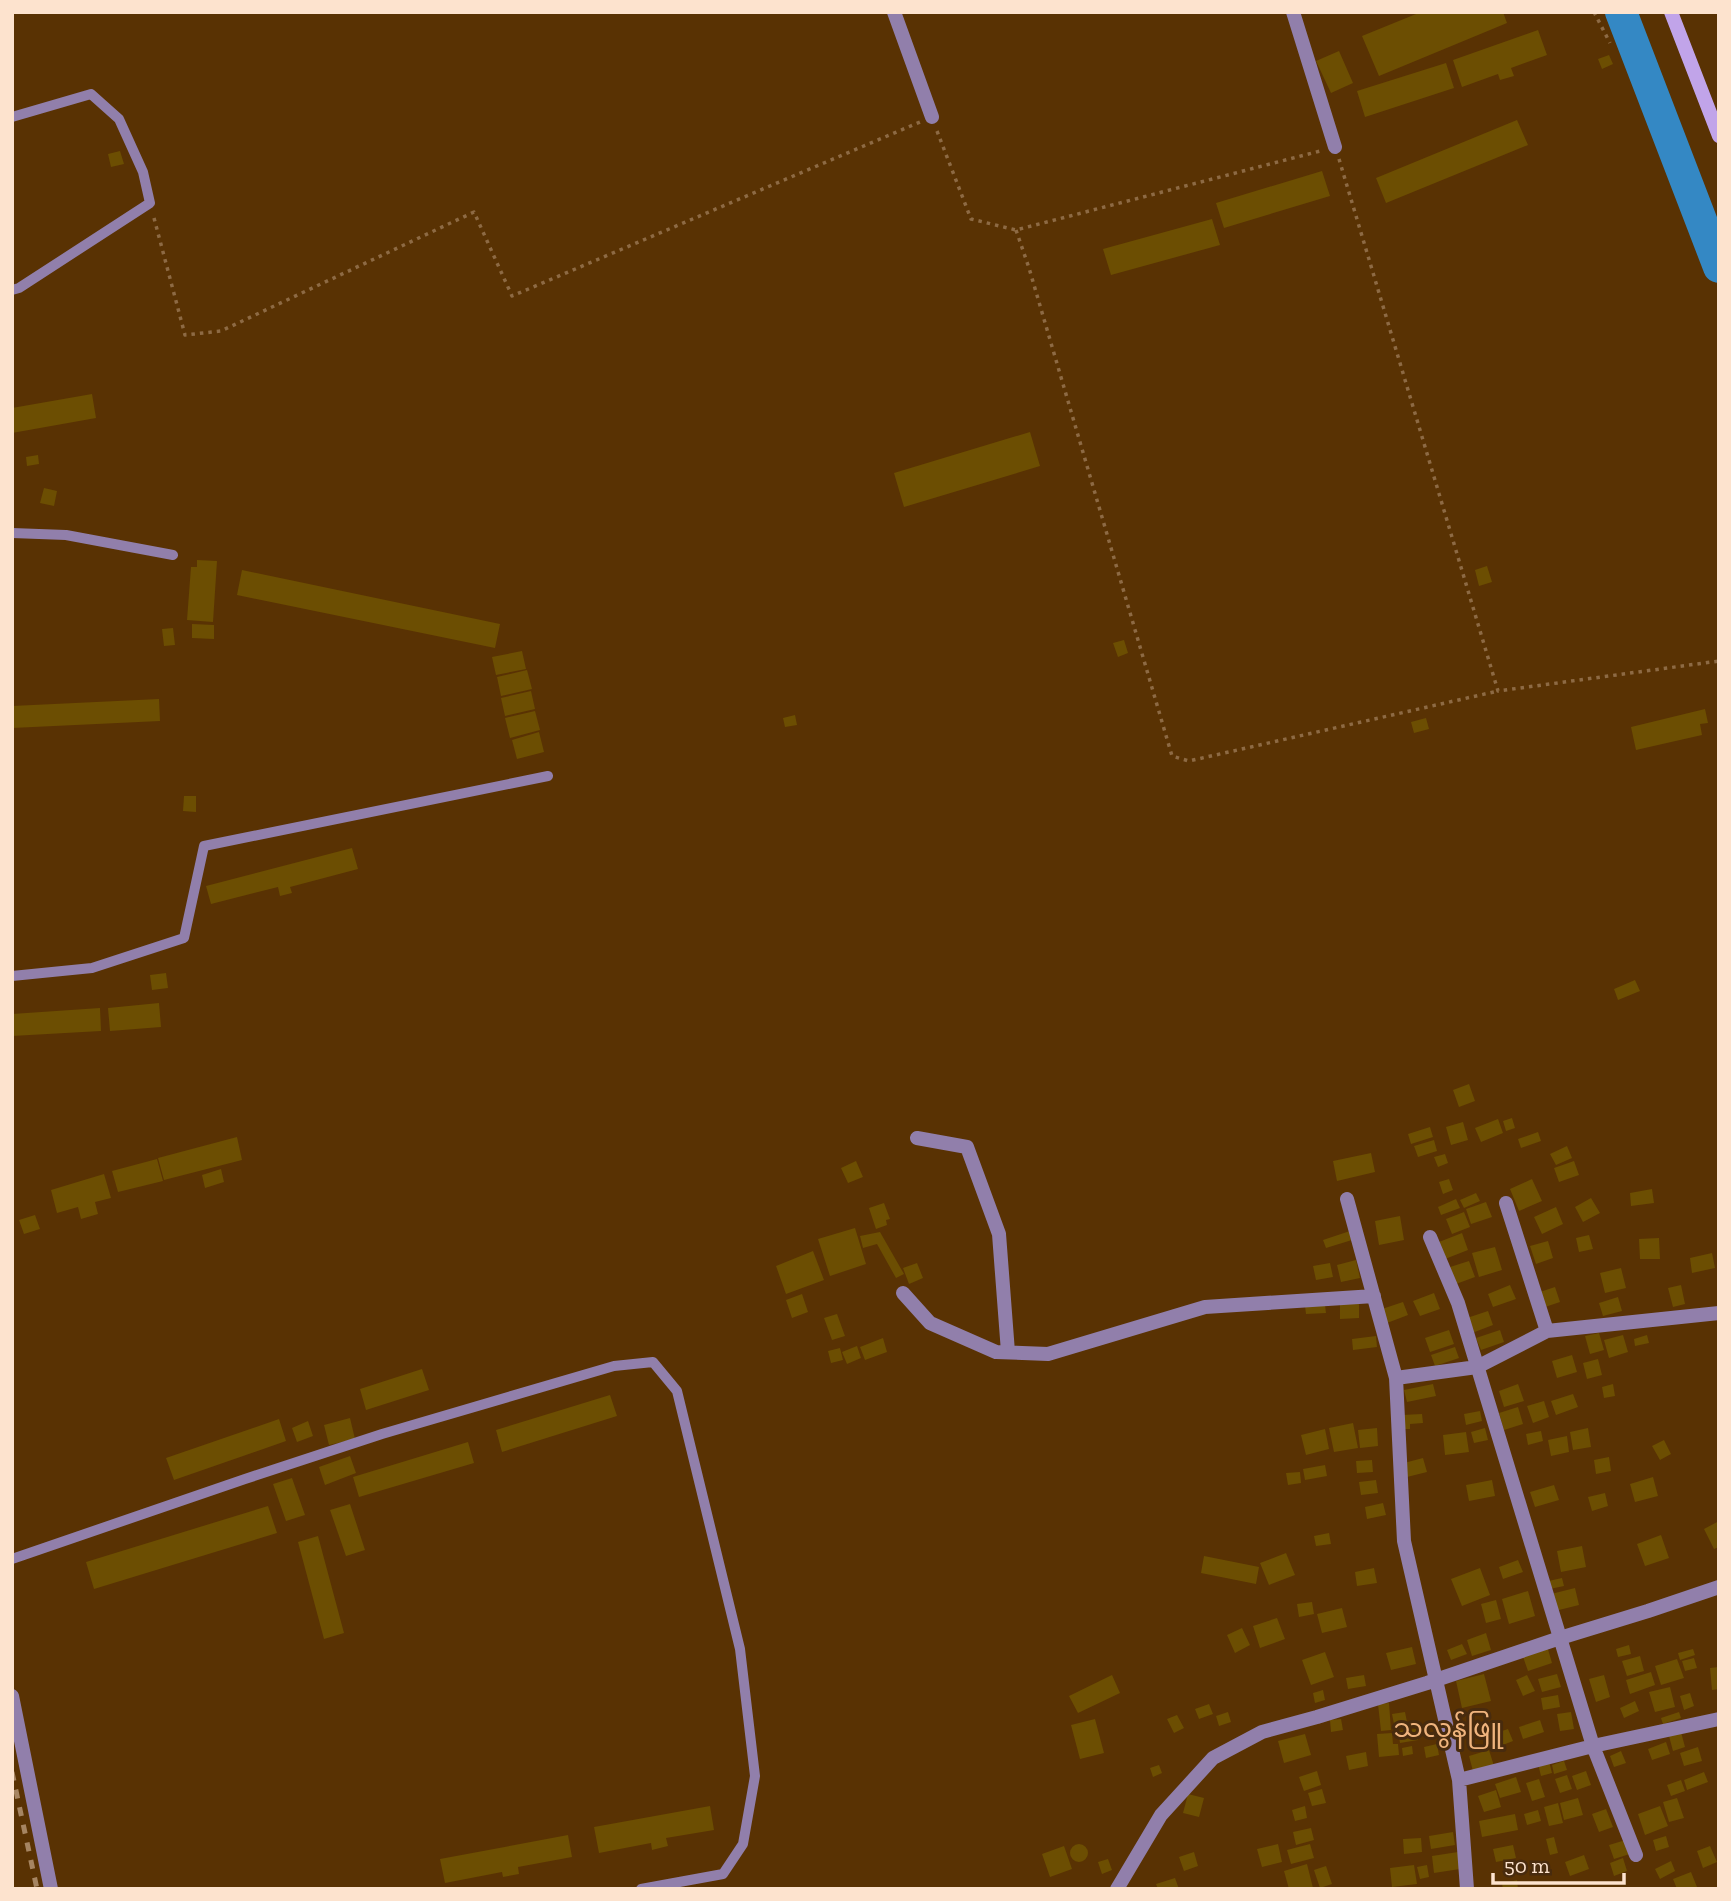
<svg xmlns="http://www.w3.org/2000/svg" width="1731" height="1901" font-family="'Zilla Slab','Noto Sans Myanmar',serif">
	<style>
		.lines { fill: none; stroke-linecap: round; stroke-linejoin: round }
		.river { stroke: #3488c4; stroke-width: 32 }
		.building { fill: #6c4e02 }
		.path { stroke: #8d6a44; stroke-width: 3.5; stroke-dasharray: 3.5 5; stroke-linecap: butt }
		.lane { stroke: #917fab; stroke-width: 10 }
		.street { stroke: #917fab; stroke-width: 14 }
		.secondary { stroke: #c1a4e9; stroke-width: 14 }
		.rail { stroke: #a68562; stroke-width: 5; stroke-dasharray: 9 9; stroke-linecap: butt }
		.labels { text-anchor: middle; stroke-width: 6; stroke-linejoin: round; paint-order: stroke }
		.quarter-label { font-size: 26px; fill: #f0b47d; stroke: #482b0e }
	</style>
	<rect width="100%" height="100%" fill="#593203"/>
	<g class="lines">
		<!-- river -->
		<path class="river" d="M 1621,12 L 1719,267"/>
	</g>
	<!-- building -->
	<path class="building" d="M 1421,12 L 1503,12 L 1507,23 L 1379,76 L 1362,36 Z
		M 1538,30 L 1547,55 L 1511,68 L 1514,76 L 1500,80 L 1498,74 L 1462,87 L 1453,60 Z
		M 1339,51 L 1353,83 L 1331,93 L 1316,61 Z
		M 1609,55 L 1613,64 L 1602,69 L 1598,59 Z
		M 1446,63 L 1454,88 L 1365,117 L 1357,91 Z
		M 1517,120 L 1528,145 L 1386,203 L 1376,178 Z
		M 120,151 L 124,164 L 111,167 L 108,154 Z
		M 1322,171 L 1330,196 L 1224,228 L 1216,203 Z
		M 1212,219 L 1220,245 L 1111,275 L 1103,249 Z
		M 92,394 L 96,418 L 12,433 L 12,408 Z
		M 1030,432 L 1040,466 L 904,507 L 894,473 Z
		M 38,455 L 39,464 L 27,466 L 26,457 Z
		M 44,488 L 57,491 L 54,506 L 40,503 Z
		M 197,560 L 217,561 L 213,622 L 187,620 L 191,567 L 197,567 Z
		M 1487,566 L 1492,582 L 1479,586 L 1475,570 Z
		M 242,570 L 500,624 L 495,648 L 237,595 Z
		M 192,624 L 214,625 L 214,639 L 192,638 Z
		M 173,628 L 175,645 L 164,646 L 162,629 Z
		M 1124,640 L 1128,653 L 1118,657 L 1113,643 Z
		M 522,651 L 526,669 L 496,675 L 492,657 Z
		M 527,670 L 532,689 L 501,696 L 497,677 Z
		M 531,691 L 535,709 L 505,716 L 501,698 Z
		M 159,699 L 160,721 L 12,728 L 12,706 Z
		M 1705,709 L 1708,723 L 1700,724 L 1702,735 L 1636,750 L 1631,727 Z
		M 535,711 L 540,730 L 510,738 L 505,718 Z
		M 795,715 L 797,725 L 785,727 L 783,718 Z
		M 1426,718 L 1429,729 L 1414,733 L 1411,722 Z
		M 539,732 L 544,752 L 517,759 L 512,740 Z
		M 184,796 L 196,796 L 196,812 L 183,811 Z
		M 352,848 L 358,869 L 290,887 L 292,893 L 280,896 L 278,887 L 211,904 L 206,886 Z
		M 166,973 L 168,988 L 152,990 L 150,975 Z
		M 1635,980 L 1640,991 L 1618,1000 L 1614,989 Z
		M 159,1003 L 161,1027 L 110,1031 L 108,1008 Z
		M 100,1008 L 101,1031 L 12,1036 L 12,1014 Z
		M 1469,1084 L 1475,1101 L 1459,1107 L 1453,1090 Z
		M 1512,1118 L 1515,1128 L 1506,1131 L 1503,1121 Z
		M 1498,1119 L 1503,1133 L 1481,1142 L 1475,1128 Z
		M 1463,1122 L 1468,1140 L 1451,1145 L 1446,1127 Z
		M 1430,1127 L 1433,1137 L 1411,1144 L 1408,1134 Z
		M 1538,1132 L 1541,1141 L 1521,1148 L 1518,1139 Z
		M 237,1137 L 242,1160 L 164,1180 L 158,1158 Z
		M 1434,1140 L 1437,1151 L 1418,1157 L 1414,1146 Z
		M 1567,1146 L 1572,1158 L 1556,1165 L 1550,1154 Z
		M 1371,1153 L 1375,1172 L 1337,1181 L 1333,1161 Z
		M 1445,1154 L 1448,1163 L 1438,1167 L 1434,1157 Z
		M 157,1159 L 163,1181 L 118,1192 L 112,1171 Z
		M 856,1161 L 863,1177 L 848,1183 L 841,1168 Z
		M 1574,1161 L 1579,1175 L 1559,1182 L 1554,1168 Z
		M 221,1169 L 224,1182 L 205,1188 L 202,1175 Z
		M 104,1174 L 111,1198 L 95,1202 L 98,1214 L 81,1219 L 78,1207 L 57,1213 L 51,1190 Z
		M 1449,1179 L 1453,1190 L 1443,1194 L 1439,1182 Z
		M 1532,1179 L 1542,1201 L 1519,1211 L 1510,1189 Z
		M 1652,1189 L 1654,1203 L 1631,1206 L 1630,1193 Z
		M 1476,1193 L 1480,1201 L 1464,1208 L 1460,1200 Z
		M 1591,1198 L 1600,1213 L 1583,1222 L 1575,1207 Z
		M 1456,1199 L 1460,1208 L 1441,1215 L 1438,1207 Z
		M 1486,1202 L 1492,1217 L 1471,1224 L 1466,1209 Z
		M 884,1203 L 890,1219 L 886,1220 L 887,1225 L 876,1229 L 869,1208 Z
		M 1556,1207 L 1563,1224 L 1542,1234 L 1534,1217 Z
		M 1464,1212 L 1470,1227 L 1452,1234 L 1446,1219 Z
		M 35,1215 L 40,1229 L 24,1234 L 19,1220 Z
		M 1400,1216 L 1404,1240 L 1379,1245 L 1375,1221 Z
		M 855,1228 L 866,1264 L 830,1276 L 818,1239 Z
		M 1350,1231 L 1352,1240 L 1326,1248 L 1323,1240 Z
		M 880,1232 L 904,1274 L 896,1278 L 877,1244 L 863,1248 L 860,1236 Z
		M 1462,1233 L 1468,1250 L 1445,1259 L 1439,1242 Z
		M 1589,1235 L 1593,1249 L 1579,1252 L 1576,1238 Z
		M 1659,1238 L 1660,1259 L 1640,1259 L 1639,1239 Z
		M 1548,1241 L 1553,1258 L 1536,1264 L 1530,1246 Z
		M 1495,1247 L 1502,1270 L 1479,1277 L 1472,1253 Z
		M 813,1251 L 824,1280 L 786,1294 L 776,1266 Z
		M 1712,1253 L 1715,1268 L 1692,1273 L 1690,1258 Z
		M 1356,1260 L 1360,1278 L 1341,1282 L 1337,1265 Z
		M 1469,1261 L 1475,1277 L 1456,1284 L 1450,1267 Z
		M 917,1263 L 923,1278 L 909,1284 L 903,1268 Z
		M 1330,1263 L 1333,1277 L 1316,1280 L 1313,1266 Z
		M 1621,1268 L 1626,1288 L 1605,1293 L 1600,1273 Z
		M 1510,1285 L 1516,1299 L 1493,1307 L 1488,1294 Z
		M 1681,1285 L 1685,1304 L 1673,1307 L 1668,1288 Z
		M 1555,1287 L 1560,1302 L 1542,1308 L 1537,1293 Z
		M 1434,1293 L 1440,1309 L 1420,1316 L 1413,1301 Z
		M 802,1294 L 808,1312 L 792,1318 L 786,1300 Z
		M 1618,1297 L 1622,1311 L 1603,1316 L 1599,1303 Z
		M 1340,1301 L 1359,1301 L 1359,1318 L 1340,1319 Z
		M 1403,1302 L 1408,1315 L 1387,1323 L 1382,1309 Z
		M 1325,1305 L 1326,1313 L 1306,1314 L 1305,1306 Z
		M 1488,1311 L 1493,1325 L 1472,1333 L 1467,1318 Z
		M 837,1314 L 845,1336 L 832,1340 L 824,1318 Z
		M 1449,1330 L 1454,1344 L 1430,1352 L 1425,1338 Z
		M 1500,1330 L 1504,1342 L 1481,1350 L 1476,1338 Z
		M 1599,1333 L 1604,1350 L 1590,1354 L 1585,1336 Z
		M 1623,1335 L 1628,1352 L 1609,1358 L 1604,1340 Z
		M 1647,1335 L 1649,1343 L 1635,1346 L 1634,1339 Z
		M 1376,1336 L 1377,1347 L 1353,1350 L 1352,1339 Z
		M 883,1338 L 887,1352 L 865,1360 L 860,1347 Z
		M 857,1346 L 861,1358 L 847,1364 L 842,1352 Z
		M 1455,1347 L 1459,1358 L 1435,1366 L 1431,1355 Z
		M 840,1348 L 843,1360 L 831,1363 L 828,1351 Z
		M 1572,1355 L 1577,1372 L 1557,1378 L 1552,1361 Z
		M 1598,1359 L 1602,1375 L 1587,1379 L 1583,1363 Z
		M 422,1369 L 429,1390 L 366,1410 L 360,1389 Z
		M 1433,1384 L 1436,1396 L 1407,1402 L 1404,1390 Z
		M 1518,1384 L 1524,1401 L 1504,1407 L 1499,1391 Z
		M 1613,1384 L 1615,1396 L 1604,1398 L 1602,1387 Z
		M 1573,1394 L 1578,1407 L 1556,1415 L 1551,1401 Z
		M 610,1395 L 617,1416 L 502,1452 L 496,1430 Z
		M 1544,1401 L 1549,1417 L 1533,1423 L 1527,1406 Z
		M 1518,1407 L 1523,1424 L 1504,1430 L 1499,1413 Z
		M 1480,1411 L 1482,1421 L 1466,1425 L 1464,1414 Z
		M 1422,1414 L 1423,1423 L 1410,1424 L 1410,1429 L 1403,1429 L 1402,1415 Z
		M 350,1418 L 355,1439 L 329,1445 L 324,1425 Z
		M 279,1419 L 286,1441 L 174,1480 L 166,1458 Z
		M 308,1421 L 313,1436 L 297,1442 L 292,1428 Z
		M 1353,1423 L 1358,1448 L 1334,1452 L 1329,1428 Z
		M 1377,1428 L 1378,1446 L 1360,1448 L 1358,1430 Z
		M 1485,1428 L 1488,1440 L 1474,1443 L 1471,1432 Z
		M 1588,1428 L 1591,1447 L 1573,1450 L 1570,1432 Z
		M 1325,1429 L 1329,1449 L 1306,1455 L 1301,1435 Z
		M 1541,1431 L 1543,1441 L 1528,1445 L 1526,1434 Z
		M 1466,1432 L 1469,1452 L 1445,1455 L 1443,1435 Z
		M 1567,1436 L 1569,1452 L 1551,1456 L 1548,1440 Z
		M 1664,1440 L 1671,1454 L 1660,1460 L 1652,1446 Z
		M 468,1442 L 474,1463 L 359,1497 L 353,1477 Z
		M 350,1456 L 356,1473 L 325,1485 L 319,1467 Z
		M 1609,1457 L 1611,1471 L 1596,1474 L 1594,1460 Z
		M 1423,1458 L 1427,1472 L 1407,1477 L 1404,1463 Z
		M 1372,1460 L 1373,1472 L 1357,1473 L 1356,1461 Z
		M 1325,1465 L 1327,1476 L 1305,1480 L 1303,1469 Z
		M 1300,1472 L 1301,1483 L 1288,1485 L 1286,1473 Z
		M 1653,1477 L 1658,1496 L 1635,1502 L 1630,1484 Z
		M 292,1478 L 305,1515 L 286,1521 L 273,1484 Z
		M 1376,1480 L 1378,1493 L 1361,1495 L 1359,1482 Z
		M 1492,1480 L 1495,1496 L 1469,1501 L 1466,1485 Z
		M 1554,1485 L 1559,1500 L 1535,1507 L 1530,1492 Z
		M 1605,1493 L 1608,1506 L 1592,1511 L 1588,1497 Z
		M 1383,1503 L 1386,1515 L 1367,1519 L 1365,1507 Z
		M 350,1504 L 365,1550 L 346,1556 L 330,1510 Z
		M 268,1506 L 277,1533 L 94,1589 L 86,1562 Z
		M 1719,1521 L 1719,1547 L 1714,1549 L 1704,1529 Z
		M 1329,1533 L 1331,1544 L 1316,1546 L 1314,1536 Z
		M 1661,1535 L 1669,1558 L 1645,1566 L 1637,1544 Z
		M 318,1536 L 344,1633 L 324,1639 L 298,1542 Z
		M 1582,1546 L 1586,1567 L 1561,1572 L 1557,1551 Z
		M 1286,1553 L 1295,1575 L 1269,1585 L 1260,1563 Z
		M 1204,1556 L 1259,1567 L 1256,1584 L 1201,1573 Z
		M 1518,1560 L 1523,1572 L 1503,1579 L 1499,1567 Z
		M 1374,1568 L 1377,1583 L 1357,1586 L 1355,1572 Z
		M 1480,1568 L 1490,1595 L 1462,1606 L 1451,1579 Z
		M 1562,1578 L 1564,1586 L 1545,1590 L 1544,1582 Z
		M 1575,1588 L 1579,1605 L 1555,1611 L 1551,1594 Z
		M 1528,1591 L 1535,1616 L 1509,1624 L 1502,1599 Z
		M 1496,1600 L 1501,1619 L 1486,1623 L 1481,1604 Z
		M 1312,1602 L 1314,1614 L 1299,1617 L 1297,1604 Z
		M 1342,1608 L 1347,1627 L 1322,1633 L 1317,1614 Z
		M 1277,1618 L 1285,1639 L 1260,1648 L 1253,1626 Z
		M 1242,1628 L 1250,1645 L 1235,1653 L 1227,1635 Z
		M 1486,1633 L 1491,1650 L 1472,1656 L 1467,1640 Z
		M 1462,1644 L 1467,1654 L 1451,1660 L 1447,1650 Z
		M 1629,1645 L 1631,1654 L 1618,1657 L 1616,1649 Z
		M 1547,1646 L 1552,1663 L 1528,1671 L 1522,1654 Z
		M 1412,1647 L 1416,1664 L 1391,1670 L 1386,1653 Z
		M 1693,1649 L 1695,1655 L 1680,1660 L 1678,1653 Z
		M 1325,1652 L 1334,1677 L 1311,1685 L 1302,1660 Z
		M 1640,1656 L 1644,1671 L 1627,1676 L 1622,1661 Z
		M 1694,1658 L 1697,1668 L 1685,1671 L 1682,1661 Z
		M 1677,1659 L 1684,1678 L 1661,1685 L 1655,1666 Z
		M 1719,1667 L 1719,1689 L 1712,1690 L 1710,1668 Z
		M 1651,1672 L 1655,1685 L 1630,1694 L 1626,1680 Z
		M 1484,1674 L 1491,1701 L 1462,1708 L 1456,1681 Z
		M 1557,1674 L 1561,1687 L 1542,1692 L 1538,1679 Z
		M 1112,1675 L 1120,1693 L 1078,1713 L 1069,1696 Z
		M 1364,1675 L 1366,1686 L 1348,1689 L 1346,1678 Z
		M 1527,1675 L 1535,1691 L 1523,1696 L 1516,1680 Z
		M 1604,1675 L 1610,1697 L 1596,1702 L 1589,1679 Z
		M 1670,1687 L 1675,1707 L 1655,1712 L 1649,1692 Z
		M 1323,1690 L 1325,1700 L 1315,1703 L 1313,1693 Z
		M 1690,1693 L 1694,1706 L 1684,1710 L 1680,1696 Z
		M 1558,1695 L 1560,1707 L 1543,1710 L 1541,1698 Z
		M 1635,1701 L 1639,1711 L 1624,1718 L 1620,1708 Z
		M 1389,1703 L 1391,1730 L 1381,1731 L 1378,1704 Z
		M 1209,1704 L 1213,1714 L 1199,1719 L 1195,1709 Z
		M 1228,1712 L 1231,1722 L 1219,1726 L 1216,1716 Z
		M 1405,1712 L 1407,1722 L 1394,1724 L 1392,1714 Z
		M 1571,1712 L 1574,1729 L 1560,1731 L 1557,1714 Z
		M 1679,1712 L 1681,1718 L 1663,1724 L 1661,1718 Z
		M 1177,1715 L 1184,1728 L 1174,1733 L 1167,1719 Z
		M 1095,1719 L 1104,1753 L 1080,1759 L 1071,1725 Z
		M 1341,1719 L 1343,1730 L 1331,1732 L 1330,1720 Z
		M 1540,1720 L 1544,1732 L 1523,1739 L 1519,1727 Z
		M 1416,1729 L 1418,1740 L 1400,1743 L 1398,1731 Z
		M 1508,1729 L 1513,1741 L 1495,1748 L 1490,1735 Z
		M 1681,1732 L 1685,1747 L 1673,1751 L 1669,1736 Z
		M 1392,1733 L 1393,1744 L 1398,1744 L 1399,1755 L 1379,1757 L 1377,1734 Z
		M 1305,1734 L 1311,1755 L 1284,1763 L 1278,1741 Z
		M 1666,1742 L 1670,1754 L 1652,1760 L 1648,1749 Z
		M 1437,1744 L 1439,1755 L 1426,1758 L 1424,1747 Z
		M 1412,1746 L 1413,1754 L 1403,1756 L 1402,1748 Z
		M 1698,1747 L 1702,1761 L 1684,1766 L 1680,1753 Z
		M 1489,1750 L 1494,1766 L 1473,1771 L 1469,1756 Z
		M 1621,1751 L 1626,1763 L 1614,1767 L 1610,1756 Z
		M 1366,1752 L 1368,1766 L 1349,1770 L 1346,1756 Z
		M 1549,1761 L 1552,1773 L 1541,1776 L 1538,1764 Z
		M 1564,1761 L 1567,1770 L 1554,1774 L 1552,1765 Z
		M 1159,1765 L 1162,1773 L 1153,1777 L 1150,1768 Z
		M 1317,1771 L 1321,1785 L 1304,1791 L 1299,1777 Z
		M 1586,1771 L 1591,1785 L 1577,1790 L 1572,1776 Z
		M 1704,1772 L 1708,1782 L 1687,1790 L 1684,1780 Z
		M 1567,1775 L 1572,1789 L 1560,1793 L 1555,1779 Z
		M 1516,1777 L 1521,1792 L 1500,1798 L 1495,1784 Z
		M 1539,1779 L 1545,1797 L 1532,1801 L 1526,1783 Z
		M 1681,1780 L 1685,1791 L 1671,1796 L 1667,1785 Z
		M 1322,1789 L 1326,1803 L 1312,1806 L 1308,1793 Z
		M 1496,1790 L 1501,1807 L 1484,1812 L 1478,1796 Z
		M 1188,1794 L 1204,1798 L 1199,1817 L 1183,1813 Z
		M 1578,1798 L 1583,1815 L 1564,1820 L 1560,1803 Z
		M 1677,1798 L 1684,1818 L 1669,1822 L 1663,1802 Z
		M 1558,1803 L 1563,1823 L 1549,1826 L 1544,1807 Z
		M 710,1806 L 714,1830 L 666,1838 L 668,1846 L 652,1850 L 651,1843 L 599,1853 L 594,1827 Z
		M 1305,1806 L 1307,1818 L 1295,1821 L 1292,1810 Z
		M 1660,1806 L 1668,1826 L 1645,1835 L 1638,1814 Z
		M 1606,1809 L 1613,1827 L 1599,1832 L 1592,1814 Z
		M 1538,1810 L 1541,1821 L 1527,1825 L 1524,1814 Z
		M 1515,1814 L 1518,1830 L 1482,1837 L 1479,1821 Z
		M 1311,1828 L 1314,1840 L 1296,1845 L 1293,1832 Z
		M 1453,1832 L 1455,1845 L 1431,1849 L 1429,1836 Z
		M 568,1835 L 572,1857 L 518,1867 L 519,1874 L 503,1877 L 502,1872 L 445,1883 L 440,1859 Z
		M 1666,1836 L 1669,1847 L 1656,1851 L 1653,1840 Z
		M 1554,1837 L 1558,1853 L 1550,1855 L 1546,1839 Z
		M 1421,1838 L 1422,1852 L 1404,1854 L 1403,1839 Z
		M 1629,1839 L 1633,1853 L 1614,1859 L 1609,1845 Z
		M1070 1853a9 9 0 1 1 18 0a9 9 0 1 1-18 0Z
		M 1278,1844 L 1282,1862 L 1262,1867 L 1257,1849 Z
		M 1310,1844 L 1314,1858 L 1291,1864 L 1287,1850 Z
		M 1513,1845 L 1516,1858 L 1496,1862 L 1493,1849 Z
		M 1064,1846 L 1072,1869 L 1050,1877 L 1042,1854 Z
		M 1710,1846 L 1717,1862 L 1703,1868 L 1697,1851 Z
		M 1194,1852 L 1198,1866 L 1184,1871 L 1179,1857 Z
		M 1458,1852 L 1460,1869 L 1434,1873 L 1432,1856 Z
		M 1584,1855 L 1589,1869 L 1570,1876 L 1565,1862 Z
		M 1623,1858 L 1627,1871 L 1614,1876 L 1610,1863 Z
		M 1108,1859 L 1112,1870 L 1102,1874 L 1098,1862 Z
		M 1671,1861 L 1675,1871 L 1660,1879 L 1655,1869 Z
		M 1307,1864 L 1313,1888 L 1289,1889 L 1284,1871 Z
		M 1414,1865 L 1417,1884 L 1392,1887 L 1390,1868 Z
		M 1427,1865 L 1429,1877 L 1420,1879 L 1417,1867 Z
		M 1326,1866 L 1332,1884 L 1320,1888 L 1314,1870 Z
		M 1691,1872 L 1697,1887 L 1693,1889 L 1677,1889 L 1673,1879 Z
		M 1175,1878 L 1179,1889 L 1158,1889 L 1156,1884 Z
		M 1517,1880 L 1518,1889 L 1503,1889 L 1502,1884 Z"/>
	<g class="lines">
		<!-- path -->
		<path class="path" d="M 1594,12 L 1610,43
			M 937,131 L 971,219 L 1016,230 L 1320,151
			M 1339,159 L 1498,691 L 1719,661
			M 154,218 L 185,335 L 221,331 L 474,212 L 512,296 L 920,122
			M 1016,230 L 1029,268 L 1172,756 L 1189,761 L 1498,691"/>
		<!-- lane -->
		<path class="lane" d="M 12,117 L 91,94 L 119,119 L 143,172 L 150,203 L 19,288 L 12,290
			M 12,533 L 66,535 L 173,555
			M 12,976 L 92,968 L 184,938 L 204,846 L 548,776
			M 12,1559 L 245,1479 L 382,1434 L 614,1366 L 653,1362 L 677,1391 L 740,1649 L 755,1776 L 743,1844 L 723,1874 L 641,1889"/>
		<!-- street -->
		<path class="street" d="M 894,12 L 932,117
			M 1293,12 L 1335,147
			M 917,1138 L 967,1147 L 999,1234 L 1008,1352
			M 1347,1199 L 1396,1378 L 1404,1541 L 1459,1780 L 1467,1889
			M 1506,1203 L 1547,1331 L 1719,1313
			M 1430,1237 L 1458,1303 L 1593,1746 L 1636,1855
			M 903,1293 L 930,1323 L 996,1352 L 1048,1354 L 1205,1307 L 1374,1296
			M 1396,1378 L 1477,1367 L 1547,1331
			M 12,1696 L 51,1889
			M 1459,1780 L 1593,1746 L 1719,1719
			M 1117,1889 L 1161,1815 L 1213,1758 L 1262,1732 L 1317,1717 L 1427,1683 L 1560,1638 L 1648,1611 L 1719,1587"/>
		<!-- secondary -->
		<path class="secondary" d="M 1671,12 L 1719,136"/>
		<!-- rail -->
		<path class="rail" d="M 12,1772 L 37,1889"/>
	</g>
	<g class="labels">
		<!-- quarter labels -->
		<g class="quarter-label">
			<text x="1448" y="1737">သလွန်ဖြူ</text>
		</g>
	</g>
	<!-- border -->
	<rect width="1731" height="1901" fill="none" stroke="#fde3ce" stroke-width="28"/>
	<!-- scale -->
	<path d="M1493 1873v10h131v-10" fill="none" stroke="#fde3ce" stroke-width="3.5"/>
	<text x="1504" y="1873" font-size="21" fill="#fde3ce" stroke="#482b0e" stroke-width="5" paint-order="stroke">50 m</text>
</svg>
